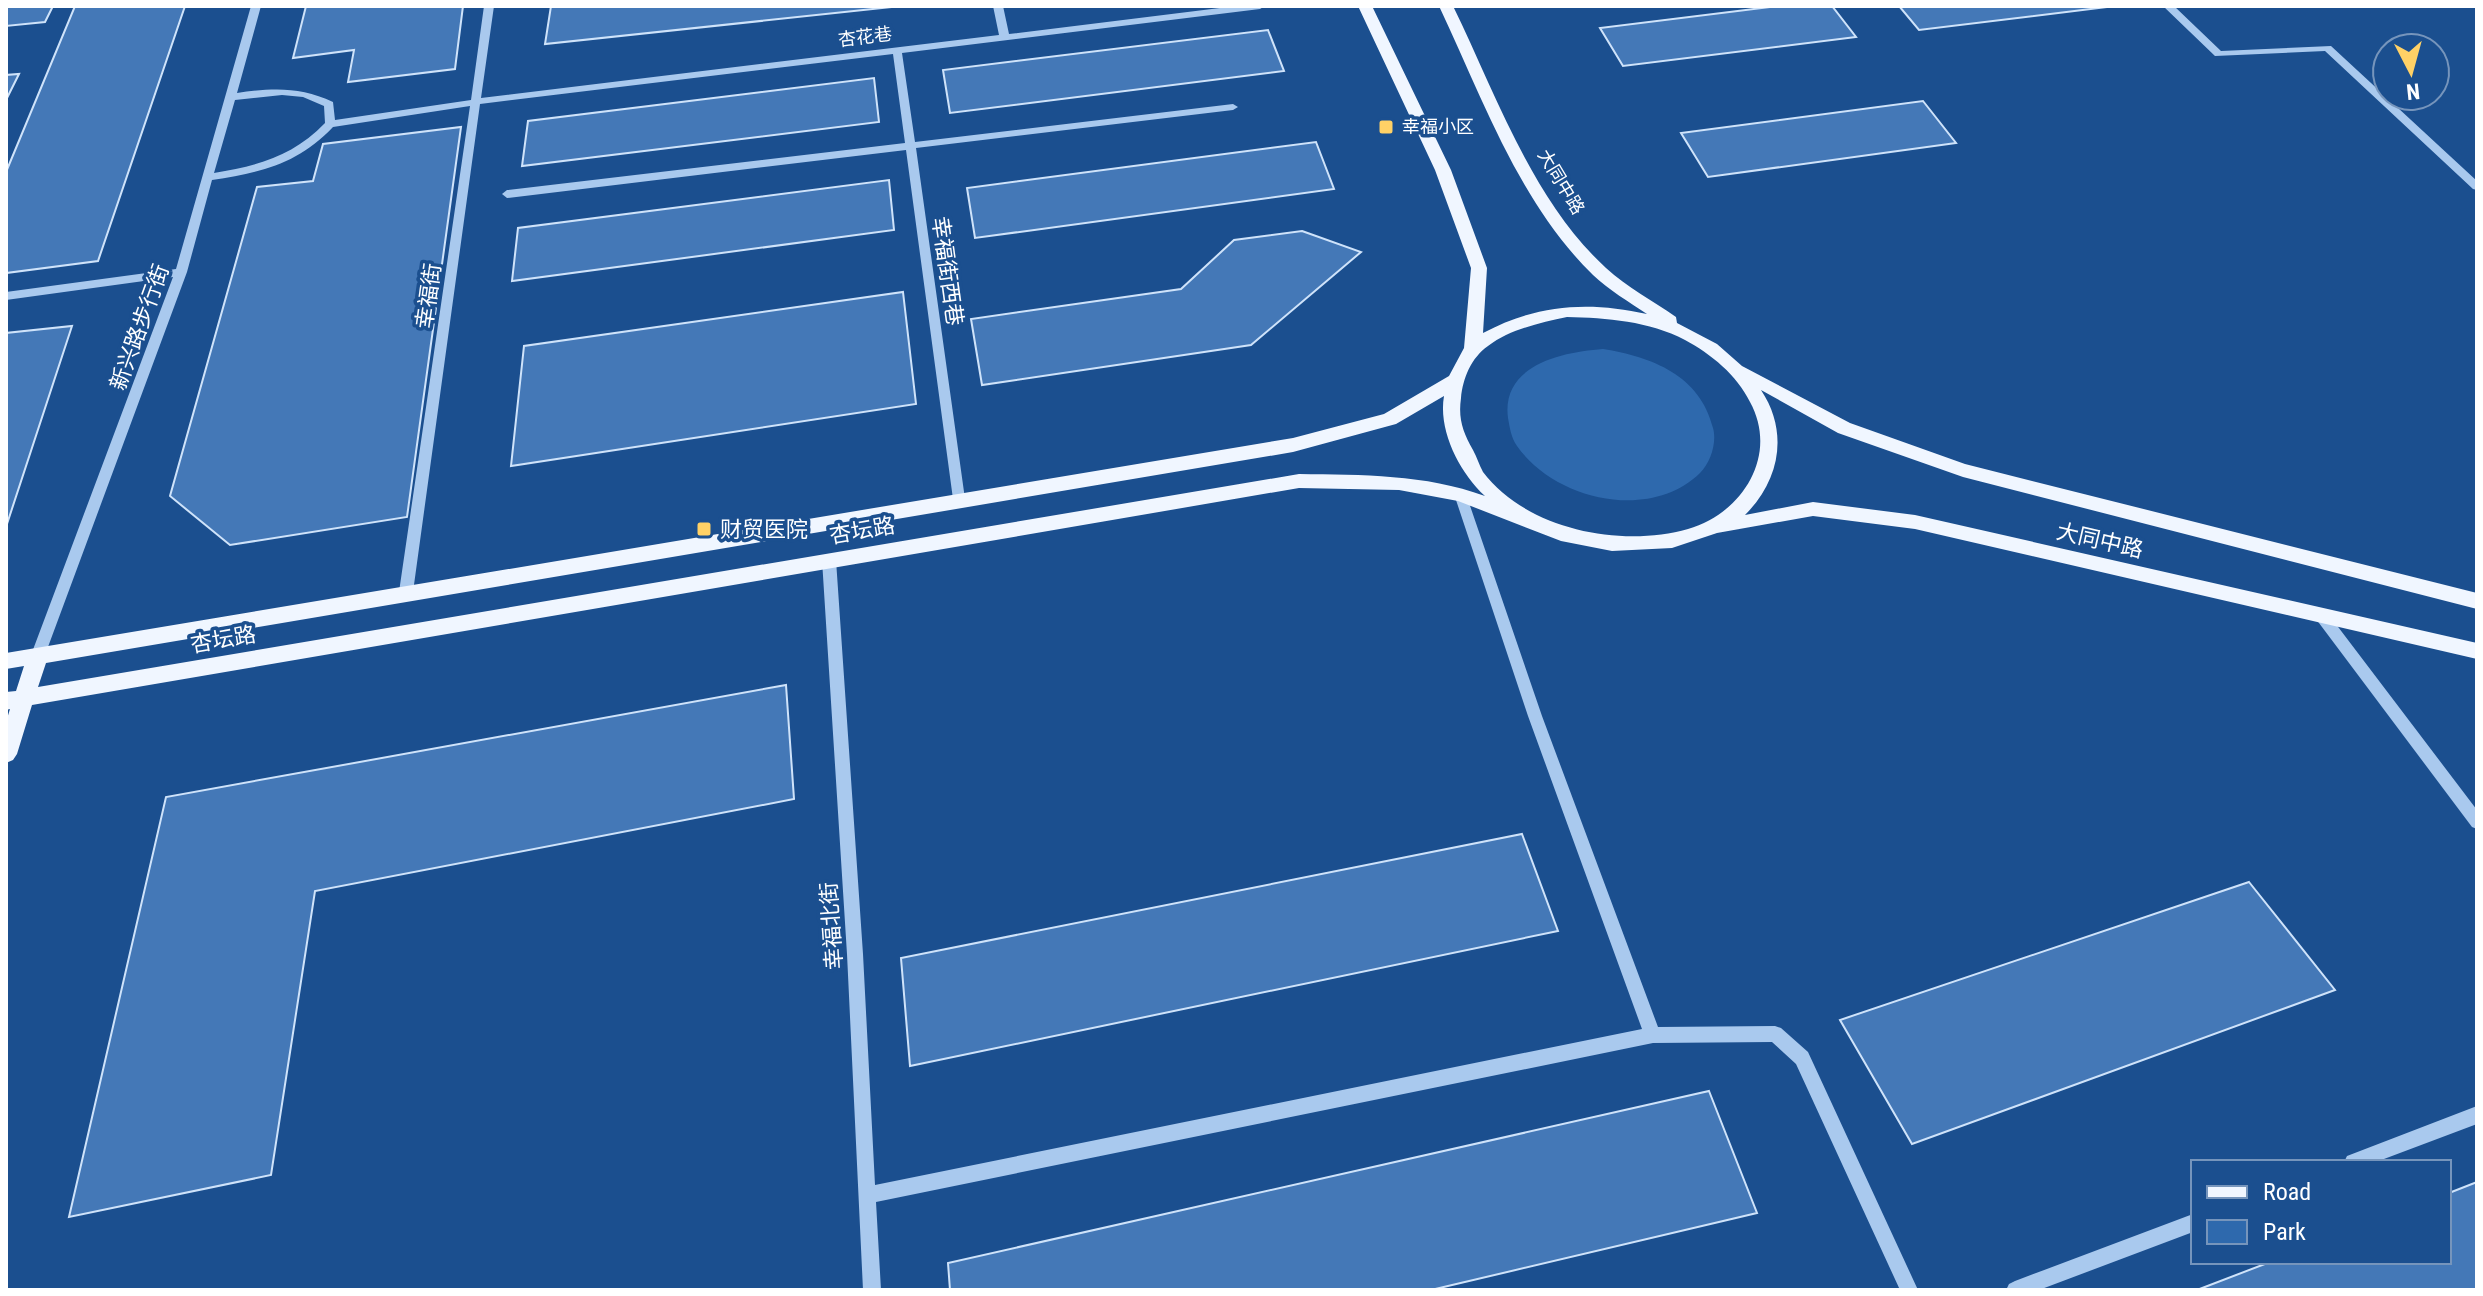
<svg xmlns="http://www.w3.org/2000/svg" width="2483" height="1296" font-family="'Roboto Condensed','Noto Sans SC',sans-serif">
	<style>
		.green { fill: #2e69ad }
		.building { fill: #4478b7; stroke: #cfe3fa; stroke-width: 2 }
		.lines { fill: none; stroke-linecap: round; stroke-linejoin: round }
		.minor { fill: #a9c9ee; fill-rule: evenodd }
		.major { fill: #f0f6ff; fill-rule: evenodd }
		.poi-dot { fill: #ffd166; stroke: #1b4f8f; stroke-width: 3 }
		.labels { text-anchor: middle; stroke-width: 7; stroke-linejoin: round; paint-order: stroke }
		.far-street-label { font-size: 18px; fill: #fff; stroke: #1b4f8f }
		.far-poi-label { font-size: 18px; fill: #fff; stroke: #1b4f8f; text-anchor: start }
		.street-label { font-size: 22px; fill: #fff; stroke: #1b4f8f }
		.poi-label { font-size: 22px; fill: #fff; stroke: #1b4f8f; text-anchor: start }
	</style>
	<rect width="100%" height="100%" fill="#1b4f8f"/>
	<!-- green -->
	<path class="green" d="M 1603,349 C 1652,357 1700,375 1713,428 C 1717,442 1711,462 1700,473 C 1650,522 1555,500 1517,446 C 1511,437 1510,429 1508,418 C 1501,365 1562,352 1603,349 Z"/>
	<!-- building -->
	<path class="building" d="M 6,6 L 53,6 L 45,22 L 6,26 Z
		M 75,6 L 185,6 L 98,261 L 6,273 L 6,172 Z
		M 306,6 L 463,6 L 455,69 L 348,82 L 354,50 L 293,58 Z
		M 551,6 L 901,6 L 545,44 Z
		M 1778,6 L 1832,6 L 1856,37 L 1623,66 L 1600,28 Z
		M 1899,6 L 2115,6 L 1919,30 Z
		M 1268,30 L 1284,71 L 950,113 L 943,70 Z
		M 19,74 L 6,100 L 6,75 Z
		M 874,78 L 879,122 L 522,166 L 528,121 Z
		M 1923,101 L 1956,143 L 1708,177 L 1681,133 Z
		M 461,127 L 407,517 L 230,545 L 170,496 L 257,187 L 313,181 L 323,144 Z
		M 1316,142 L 1334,189 L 975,238 L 967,188 Z
		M 889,180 L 894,230 L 512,281 L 518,228 Z
		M 1302,231 L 1361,252 L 1251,345 L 982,385 L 971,319 L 1181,289 L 1234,240 Z
		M 903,292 L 916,404 L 511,466 L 524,346 Z
		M 72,326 L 6,527 L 6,333 Z
		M 786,685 L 794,799 L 315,891 L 271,1175 L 69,1217 L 166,797 Z
		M 1522,834 L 1558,931 L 910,1066 L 901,958 Z
		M 2249,882 L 2335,990 L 1912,1144 L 1840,1020 Z
		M 1709,1091 L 1757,1213 L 1431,1290 L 950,1290 L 948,1263 Z
		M 2477,1182 L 2477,1290 L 2197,1290 L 2270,1262 L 2449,1262 L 2449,1193 Z"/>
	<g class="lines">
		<!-- minor -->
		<path class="minor" d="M 251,6 L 261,6 L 237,93 C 271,88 300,86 333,102 L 335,120 L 471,100 L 484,6 L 494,6 L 481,98 L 999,35 L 993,6 L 1003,6 L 1009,34 L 1236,6 L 1265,6 L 1260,9 L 902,53 L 915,142 L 1233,104 L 1238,107 L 1233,110 L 916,148 L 965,499 L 959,504 L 953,499 L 906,150 L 507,198 L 502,194 L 507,190 L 905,143 L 893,54 L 480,104 L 413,592 L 411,596 L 401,596 L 399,592 L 470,106 L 333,127 C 298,164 262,172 212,180 L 187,272 L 45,655 L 43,659 L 33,659 L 31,655 L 173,277 L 6,300 L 6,292 L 176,269 ZM 282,95 L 303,97 L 324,106 L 325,123 C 293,156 258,166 214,173 L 235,100 Z
			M 2163,6 L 2174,6 L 2221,51 L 2331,46 L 2477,181 L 2477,190 L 2473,189 L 2325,51 L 2215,56 Z
			M 1460,489 L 1466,494 L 1542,716 L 1658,1027 L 1775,1026 L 1781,1028 L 1808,1052 L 1918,1290 L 1900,1290 L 1796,1064 L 1772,1042 L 1653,1043 L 876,1202 L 881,1290 L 863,1290 L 847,954 L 822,560 L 824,556 L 829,555 L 836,560 L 863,954 L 875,1185 L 1642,1029 L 1528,716 L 1454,494 Z
			M 2321,609 L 2326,611 L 2477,810 L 2477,829 L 2472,827 L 2316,619 L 2314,615 L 2316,611 Z
			M 2477,1106 L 2477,1124 L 2376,1162 L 2344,1162 L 2347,1156 Z
			M 2193,1214 L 2193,1232 L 2039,1290 L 2006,1290 L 2009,1284 L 2015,1281 Z"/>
		<!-- major -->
		<path class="major" d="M 1358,6 L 1372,6 L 1451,170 L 1487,268 L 1483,333 C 1537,304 1589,301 1647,314 C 1629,302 1609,290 1593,275 C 1519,203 1482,97 1439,6 L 1453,6 C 1496,94 1532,200 1606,268 C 1627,287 1653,301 1676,317 L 1677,323 L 1717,344 L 1742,366 L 1850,423 L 1965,464 L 2477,593 L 2477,609 L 1963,477 L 1838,433 L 1761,390 C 1789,432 1780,480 1745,515 L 1813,502 L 1915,515 L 2477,643 L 2477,659 L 1915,529 L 1813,516 L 1717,533 L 1672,548 L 1612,551 L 1561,541 L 1458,501 L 1399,490 L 1299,488 L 32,705 L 17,754 L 13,760 L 6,763 L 6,722 L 10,709 L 6,710 L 6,692 L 16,691 L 24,666 L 6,669 L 6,653 L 1293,438 L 1384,414 L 1449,376 L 1464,348 L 1471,268 L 1435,170 ZM 1567,317 C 1607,318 1649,321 1685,340 C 1711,354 1737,375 1750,402 C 1779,455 1743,513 1688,529 C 1621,548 1527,530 1483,472 C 1479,465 1477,457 1473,450 C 1463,432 1458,419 1461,398 C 1463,378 1471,358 1488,346 C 1510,329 1540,323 1567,317 ZM 1444,396 C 1438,430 1459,472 1485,496 C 1425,474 1362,475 1299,474 L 38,687 L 46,663 L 1293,452 L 1396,424 Z"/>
	</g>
	<!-- markers -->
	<g class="poi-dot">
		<rect x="1378" y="119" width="16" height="16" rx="4"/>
		<rect x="696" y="521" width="16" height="16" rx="4"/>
	</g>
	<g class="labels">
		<!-- far-street labels -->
		<g class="far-street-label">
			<text transform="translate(865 37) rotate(-7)" y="6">杏花巷</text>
			<text transform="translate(1561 182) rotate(59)" y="6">大同中路</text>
		</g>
		<!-- far-poi labels -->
		<g class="far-poi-label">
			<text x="1402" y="133">幸福小区</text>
		</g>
		<!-- street labels -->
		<g class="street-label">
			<text transform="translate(948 271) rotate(82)" y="8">幸福街西巷</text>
			<text transform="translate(428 296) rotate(-82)" y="8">幸福街</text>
			<text transform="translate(139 327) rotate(-70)" y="8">新兴路步行街</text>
			<text transform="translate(862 530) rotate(-10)" y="8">杏坛路</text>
			<text transform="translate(2100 540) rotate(13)" y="8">大同中路</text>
			<text transform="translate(223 639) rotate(-10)" y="8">杏坛路</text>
			<text transform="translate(831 926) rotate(-94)" y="8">幸福北街</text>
		</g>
		<!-- poi labels -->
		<g class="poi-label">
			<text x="720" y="537">财贸医院</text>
		</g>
	</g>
	<!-- border -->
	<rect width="2483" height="1296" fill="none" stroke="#ffffff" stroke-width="16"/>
	<!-- legend -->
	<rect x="2191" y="1160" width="260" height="104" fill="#1b4f8f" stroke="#7695bc" stroke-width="2"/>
	<rect x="2207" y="1186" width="40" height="12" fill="#f0f6ff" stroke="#7695bc" stroke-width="2"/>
	<text x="2263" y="1200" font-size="24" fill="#ffffff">Road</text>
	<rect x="2207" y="1220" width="40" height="24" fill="#2e69ad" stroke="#7695bc" stroke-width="2"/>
	<text x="2263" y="1240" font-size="24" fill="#ffffff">Park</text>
	<!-- north arrow -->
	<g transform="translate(2411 72) rotate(174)"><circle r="38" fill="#1b4f8f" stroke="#7695bc" stroke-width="2"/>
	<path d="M0-6L14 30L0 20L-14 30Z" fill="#ffd166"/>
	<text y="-12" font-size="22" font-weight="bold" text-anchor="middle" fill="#ffffff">N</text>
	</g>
</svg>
